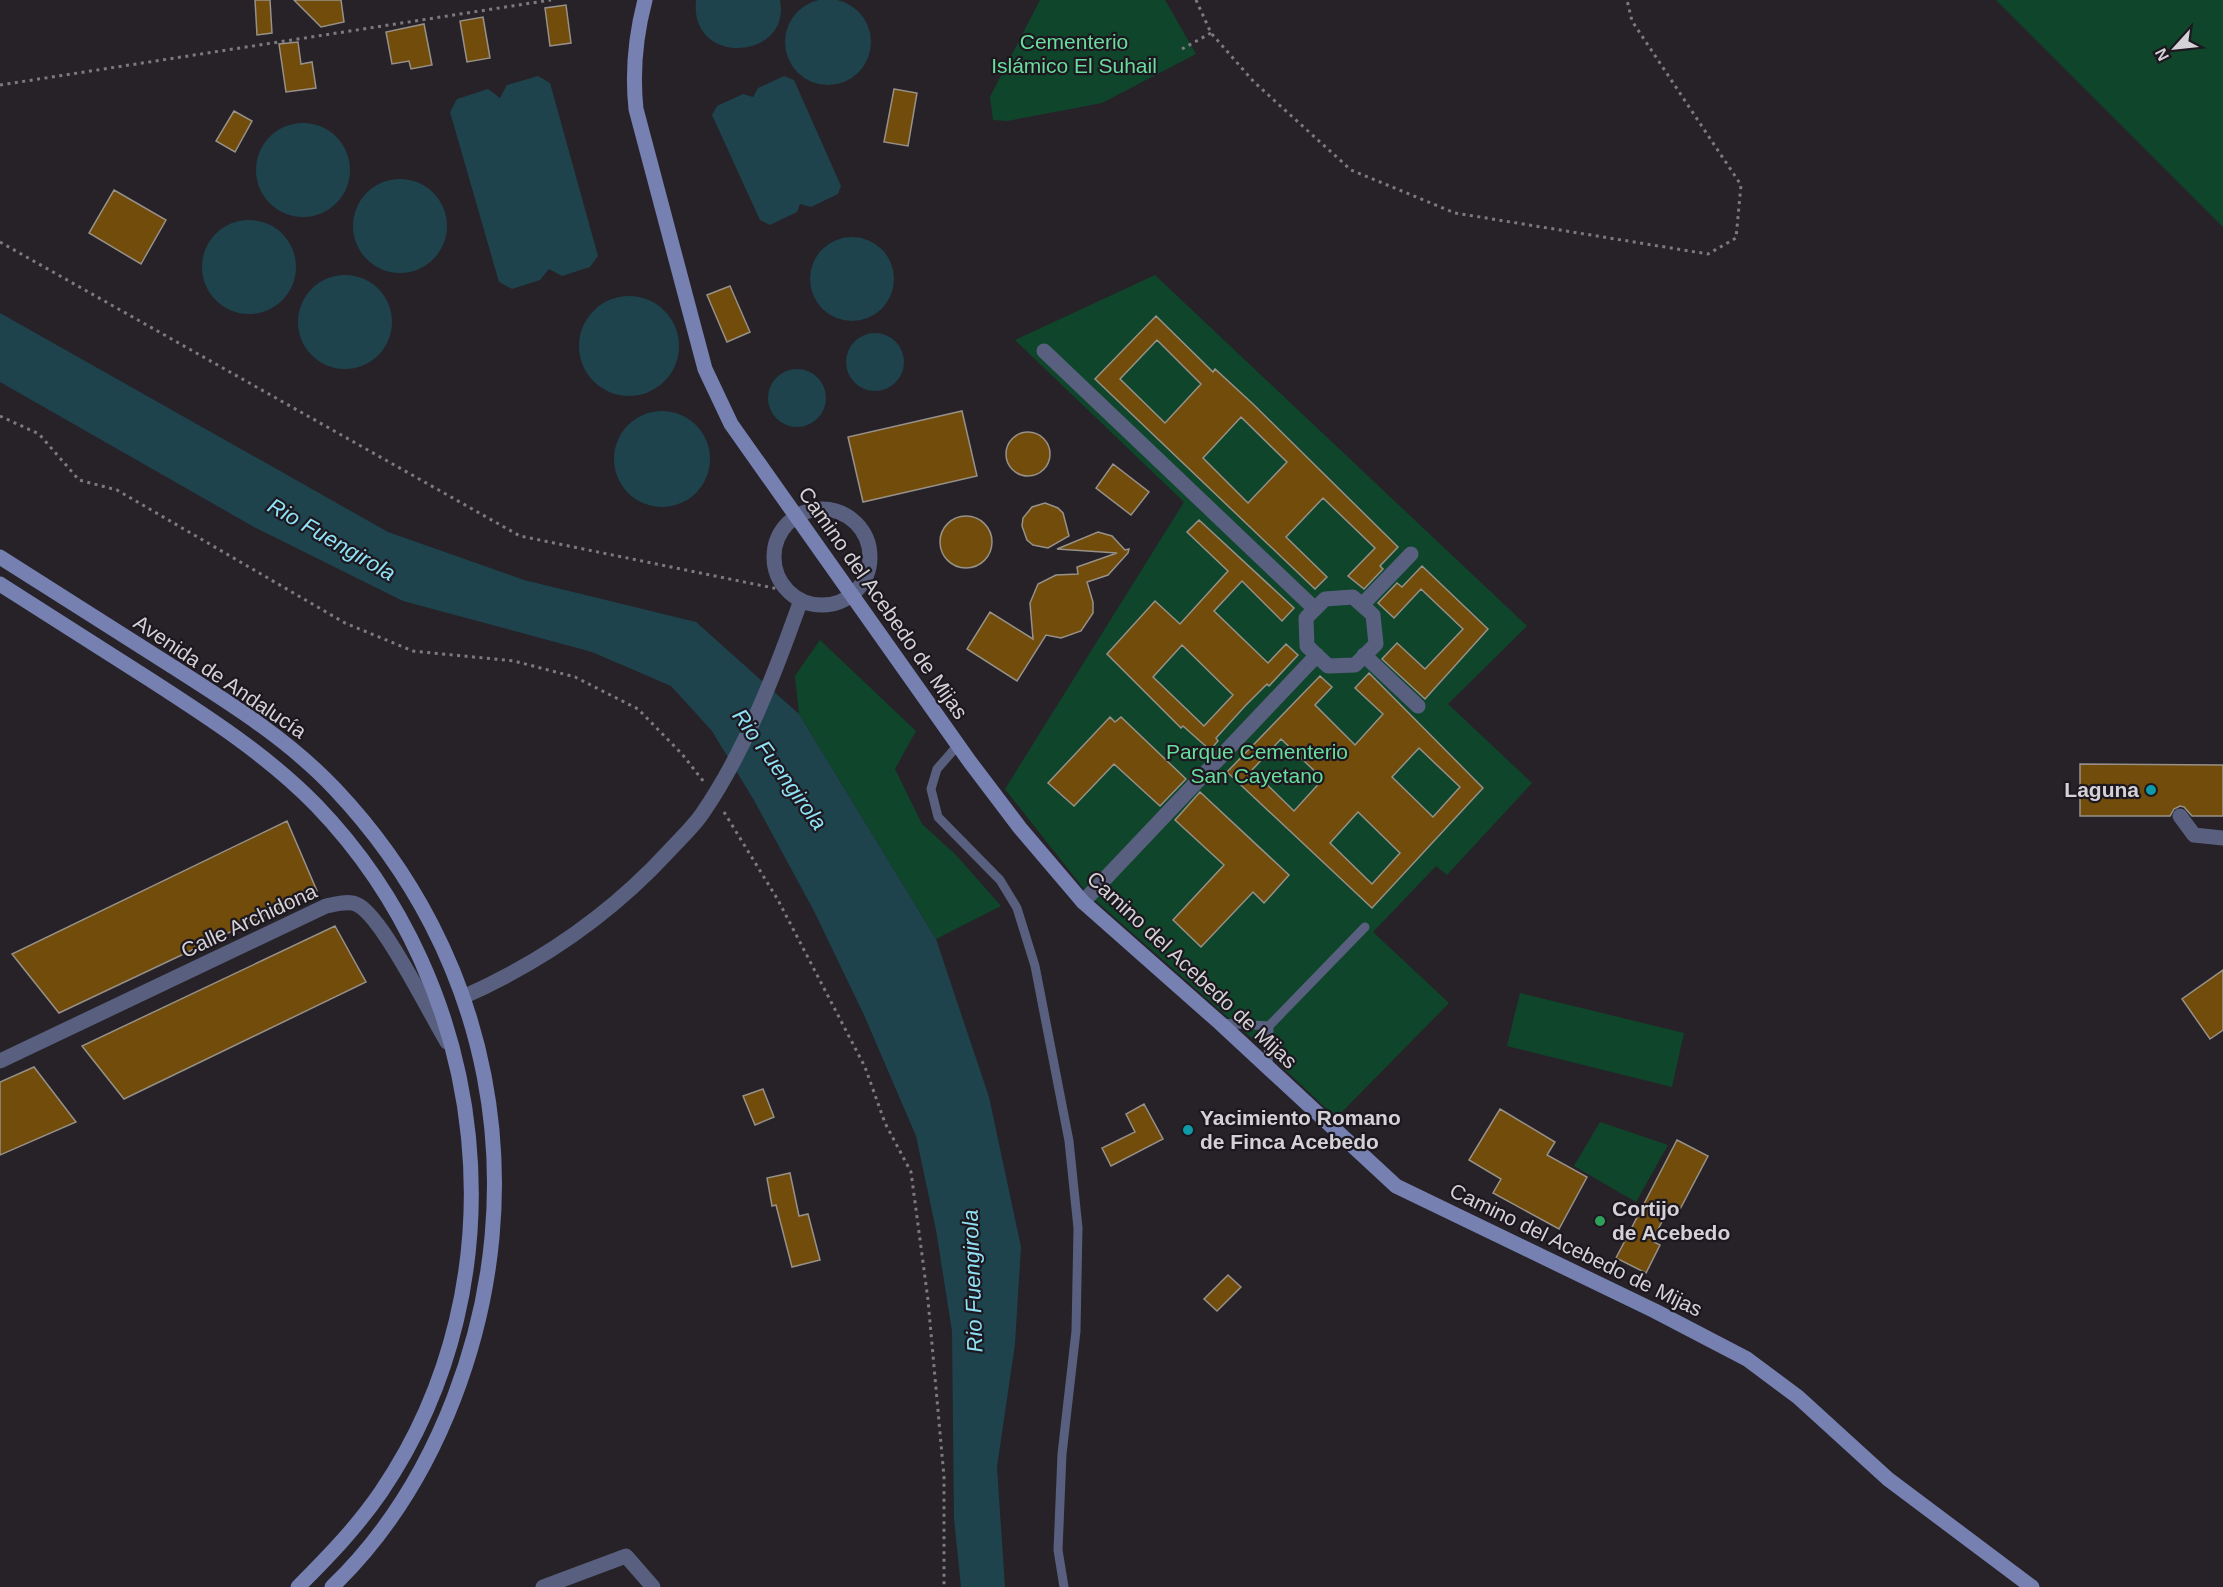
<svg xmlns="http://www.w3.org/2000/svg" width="2223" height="1587" font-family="Arial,sans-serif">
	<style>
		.green { fill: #0f462b }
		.water { fill: #1e434c }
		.building { fill: #714c0b; stroke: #979189; stroke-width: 1.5; fill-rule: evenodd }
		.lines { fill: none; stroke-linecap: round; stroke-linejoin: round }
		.path { stroke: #7d7a7f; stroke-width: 3; stroke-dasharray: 3 4.5; stroke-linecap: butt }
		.lane { stroke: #595f7e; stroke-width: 9 }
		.street { stroke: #595f7e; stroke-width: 15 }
		.secondary { stroke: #7680b1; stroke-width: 15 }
		.culture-dot { fill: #0f9aa8; stroke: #1d181f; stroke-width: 2 }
		.leisure-dot { fill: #2e9e5b; stroke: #1d181f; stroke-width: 2 }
		.labels { text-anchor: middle; stroke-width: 4.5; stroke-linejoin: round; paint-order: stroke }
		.park-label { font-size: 21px; fill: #68de9e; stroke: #1d181f }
		.street-label { font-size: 21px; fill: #d4d2d6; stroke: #1d181f }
		.poi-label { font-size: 21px; font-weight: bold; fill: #d4d2d6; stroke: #1d181f; text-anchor: start }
		.water-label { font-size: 22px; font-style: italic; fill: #8fe2f6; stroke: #1d181f }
	</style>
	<rect width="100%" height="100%" fill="#262228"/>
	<!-- green -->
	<path class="green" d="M 1040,0 L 1165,0 L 1196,54 L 1102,103 L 1007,121 L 993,120 L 990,97 Z
		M 1996,0 L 2223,0 L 2223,227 Z
		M 1155,275 L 1527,626 L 1448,704 L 1532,783 L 1447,875 L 1436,866 L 1373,932 L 1449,1003 L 1336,1118 L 1257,1043 L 1087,893 L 1005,789 L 1184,502 L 1015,340 Z
		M 820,640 L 916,731 L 895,769 L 922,824 L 956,855 L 1001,906 L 936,939 L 799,714 L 795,676 Z
		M 1520,993 L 1684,1033 L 1672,1087 L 1507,1046 Z
		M 1600,1122 L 1668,1145 L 1636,1202 L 1574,1166 Z"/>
	<!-- water -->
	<path class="water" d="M785 42a43 43 0 1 1 86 0a43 43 0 1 1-86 0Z
		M 696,0 L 780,0 C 792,60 689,68 696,0 Z
		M 538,76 L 550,83 L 598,256 L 590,267 L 562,276 L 549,269 L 540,280 L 512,289 L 499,282 L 450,112 L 457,99 L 488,89 L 500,98 L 507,85 Z
		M 784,76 L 794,80 L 841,186 L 838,194 L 811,207 L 800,204 L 797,212 L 770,225 L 760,220 L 712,115 L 717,106 L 743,94 L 753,97 L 758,88 Z
		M256 170a47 47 0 1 1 94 0a47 47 0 1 1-94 0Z
		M353 226a47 47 0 1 1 94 0a47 47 0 1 1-94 0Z
		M202 267a47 47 0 1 1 94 0a47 47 0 1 1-94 0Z
		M810 279a42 42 0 1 1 84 0a42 42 0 1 1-84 0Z
		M298 322a47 47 0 1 1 94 0a47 47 0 1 1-94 0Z
		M579 346a50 50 0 1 1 100 0a50 50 0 1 1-100 0Z
		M 0,313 L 388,532 L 524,580 L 696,622 L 799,714 L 936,939 L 989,1097 L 1021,1247 L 1015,1344 L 997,1467 L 1005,1587 L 961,1587 L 954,1519 L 952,1331 L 936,1230 L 916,1136 L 864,1015 L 814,911 L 755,802 L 712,731 L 671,686 L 592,652 L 403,601 L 254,527 L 0,382 Z
		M846 362a29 29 0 1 1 58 0a29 29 0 1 1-58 0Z
		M768 398a29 29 0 1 1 58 0a29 29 0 1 1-58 0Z
		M614 459a48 48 0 1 1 96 0a48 48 0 1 1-96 0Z"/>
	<!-- building -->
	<path class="building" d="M 255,0 L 270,0 L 272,33 L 257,35 Z
		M 294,0 L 341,0 L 344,22 L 321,27 Z
		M 566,5 L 571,43 L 550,46 L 545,8 Z
		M 483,17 L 490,58 L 467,62 L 460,21 Z
		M 424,24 L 432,65 L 411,69 L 409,61 L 392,64 L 386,32 Z
		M 298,42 L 301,64 L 312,62 L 316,88 L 286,92 L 279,44 Z
		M 894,89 L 917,93 L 908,146 L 884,142 Z
		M 234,111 L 252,121 L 235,152 L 216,141 Z
		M 114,190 L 166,220 L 141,264 L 89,233 Z
		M 730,286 L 750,332 L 727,342 L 707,295 Z
		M 1156,316 L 1213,372 L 1215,369 L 1253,404 L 1398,547 L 1380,566 L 1383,569 L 1364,589 L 1348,576 L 1375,548 L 1323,498 L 1286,537 L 1327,577 L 1315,589 L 1095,379 ZM 1157,340 L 1201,384 L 1165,423 L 1120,379 ZM 1241,417 L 1287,462 L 1248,503 L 1203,458 Z
		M 962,411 L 977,476 L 863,502 L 848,437 Z
		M1006 454a22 22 0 1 1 44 0a22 22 0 1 1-44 0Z
		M 1113,464 L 1149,492 L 1131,515 L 1096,488 Z
		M 1045,503 L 1058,508 L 1063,513 L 1069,536 L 1048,548 L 1033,545 L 1027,540 L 1022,526 L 1023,518 L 1032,507 Z
		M940 542a26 26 0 1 1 52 0a26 26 0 1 1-52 0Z
		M 1199,520 L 1294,608 L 1282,621 L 1242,581 L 1214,611 L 1268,663 L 1286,644 L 1298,655 L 1269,686 L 1267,684 L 1245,706 L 1216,738 L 1218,741 L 1210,750 L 1183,726 L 1181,728 L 1107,654 L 1155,601 L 1180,624 L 1228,571 L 1187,532 ZM 1182,645 L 1233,695 L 1204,726 L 1153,677 Z
		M 1098,532 L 1112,536 L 1125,550 L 1129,549 L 1128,553 L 1108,575 L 1087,582 L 1093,602 L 1093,613 L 1081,631 L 1061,638 L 1046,635 L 1017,681 L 967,649 L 990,612 L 1033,639 L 1030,603 L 1038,584 L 1056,575 L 1078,574 L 1077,567 L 1117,553 L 1057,549 Z
		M 1422,566 L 1488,629 L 1425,699 L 1382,659 L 1397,643 L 1425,669 L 1463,629 L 1421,589 L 1394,618 L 1378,603 L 1397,583 L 1402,587 Z
		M 1369,673 L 1483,788 L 1372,908 L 1227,772 L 1320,676 L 1332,687 L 1315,705 L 1355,745 L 1383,714 L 1355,688 ZM 1281,739 L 1323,779 L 1294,811 L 1252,770 ZM 1419,748 L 1460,787 L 1433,817 L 1392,777 ZM 1358,812 L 1400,853 L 1372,884 L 1330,843 Z
		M 1110,717 L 1115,722 L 1121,717 L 1186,779 L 1160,806 L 1114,764 L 1074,806 L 1048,783 Z
		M 2080,764 L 2223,765 L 2223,816 L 2192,816 L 2184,807 L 2180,806 L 2174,809 L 2170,816 L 2080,816 Z
		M 1200,792 L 1289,875 L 1264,903 L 1253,892 L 1201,947 L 1173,920 L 1224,865 L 1175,820 Z
		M 287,821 L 317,891 L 59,1013 L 12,954 Z
		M 335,926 L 366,982 L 124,1099 L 82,1046 Z
		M 2223,970 L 2223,1030 L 2210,1039 L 2182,999 Z
		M 34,1067 L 76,1122 L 0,1155 L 0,1082 Z
		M 763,1089 L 774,1117 L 755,1125 L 743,1096 Z
		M 1144,1104 L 1163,1139 L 1111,1166 L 1102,1148 L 1135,1132 L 1126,1114 Z
		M 1500,1109 L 1555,1142 L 1547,1155 L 1587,1177 L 1559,1229 L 1493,1193 L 1501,1179 L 1469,1160 Z
		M 1677,1140 L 1708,1156 L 1678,1213 L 1669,1208 L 1652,1241 L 1660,1245 L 1646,1273 L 1616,1258 Z
		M 790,1173 L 799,1216 L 808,1214 L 820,1260 L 792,1267 L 776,1205 L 772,1206 L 767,1178 Z
		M 1228,1275 L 1241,1287 L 1217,1311 L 1204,1299 Z"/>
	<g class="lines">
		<!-- path -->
		<path class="path" d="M 1196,0 L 1211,33 L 1254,82 L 1351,170 L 1455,213 L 1708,254 L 1736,238 L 1741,185 L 1632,21 L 1627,0
			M 1182,49 L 1211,33
			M 0,85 L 551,0
			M 0,242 L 520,536 L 788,591
			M 0,416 L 39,434 L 79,480 L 117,490 L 345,623 L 413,651 L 514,661 L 575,677 L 638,709 L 682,754 L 704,782
			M 724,812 L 778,900 L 865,1067 L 885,1123 L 911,1172 L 928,1300 L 944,1477 L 944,1587"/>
		<!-- lane -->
		<path class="lane" d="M 958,745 L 937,769 L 931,789 L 938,817 L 1000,880 L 1017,908 L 1035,966 L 1069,1141 L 1078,1228 L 1076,1331 L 1062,1454 L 1058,1550 L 1064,1587
			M 1220,1023 L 1269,1026
			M 1268,1068 L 1269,1026 L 1365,927"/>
		<!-- street -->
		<path class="street" d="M 1044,351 L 1315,609
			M774 557a48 48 0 1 1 96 0a48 48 0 1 1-96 0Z
			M 1353,597 L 1373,615 L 1376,644 L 1355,665 L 1328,666 L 1307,646 L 1306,618 L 1325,599 Z
			M 1362,605 L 1411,554
			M 1364,655 L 1418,706
			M 2180,816 L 2194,835 L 2223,838
			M 1083,902 L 1317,655
			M 463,997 C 542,962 610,915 669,851 C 680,839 693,827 702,814 C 746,750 775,673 801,600
			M 0,1061 L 326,906 C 336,904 349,900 358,905 C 383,918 430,1014 447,1042
			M 543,1587 L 626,1556 L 653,1587"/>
		<!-- secondary -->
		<path class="secondary" d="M 645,0 C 635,38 632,71 636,109 L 705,369 L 731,424 L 970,762 L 1020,828 L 1083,902 L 1220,1023 L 1396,1186 L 1655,1311 L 1747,1359 L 1798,1397 L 1888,1479 L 2032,1587
			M 0,557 C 57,593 113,629 170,665 C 228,702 288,739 335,789 C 492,955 536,1185 454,1398 C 427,1468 386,1535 332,1587
			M 0,584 C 50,616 100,648 149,679 C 208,717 267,755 316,805 C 492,987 525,1280 381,1492 C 357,1527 328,1557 298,1587"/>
	</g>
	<!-- markers -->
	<g class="culture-dot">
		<circle cx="2151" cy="790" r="6"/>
		<circle cx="1188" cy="1130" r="6"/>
	</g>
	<circle class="leisure-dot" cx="1600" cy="1221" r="6"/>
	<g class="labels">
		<!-- park labels -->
		<g class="park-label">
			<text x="1074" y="49">Cementerio<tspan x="1074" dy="24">Islámico El Suhail</tspan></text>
			<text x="1257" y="759">Parque Cementerio<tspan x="1257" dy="24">San Cayetano</tspan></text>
		</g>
		<!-- street labels -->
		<g class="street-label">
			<text transform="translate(883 603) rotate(55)" y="7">Camino del Acebedo de Mijas</text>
			<text transform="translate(220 677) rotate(34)" y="7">Avenida de Andalucía</text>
			<text transform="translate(249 921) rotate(-25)" y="7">Calle Archidona</text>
			<text transform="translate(1192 970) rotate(43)" y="7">Camino del Acebedo de Mijas</text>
			<text transform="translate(1576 1250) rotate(26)" y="7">Camino del Acebedo de Mijas</text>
		</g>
		<!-- poi labels -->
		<g class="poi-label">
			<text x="2139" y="797" text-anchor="end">Laguna</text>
			<text x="1200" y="1125">Yacimiento Romano<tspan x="1200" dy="24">de Finca Acebedo</tspan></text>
			<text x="1612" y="1216">Cortijo<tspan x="1612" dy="24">de Acebedo</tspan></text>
		</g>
		<!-- water labels -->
		<g class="water-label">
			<text transform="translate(332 539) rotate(30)" y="8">Rio Fuengirola</text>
			<text transform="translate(780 769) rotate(54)" y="8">Rio Fuengirola</text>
			<text transform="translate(972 1281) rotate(-92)" y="8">Rio Fuengirola</text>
		</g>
	</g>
	<!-- north arrow -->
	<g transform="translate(2175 48) rotate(243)" stroke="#1d181f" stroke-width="4.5" paint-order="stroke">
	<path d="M0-4.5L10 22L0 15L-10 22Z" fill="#d4d2d6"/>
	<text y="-9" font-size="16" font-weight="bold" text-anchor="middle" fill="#d4d2d6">N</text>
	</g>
</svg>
